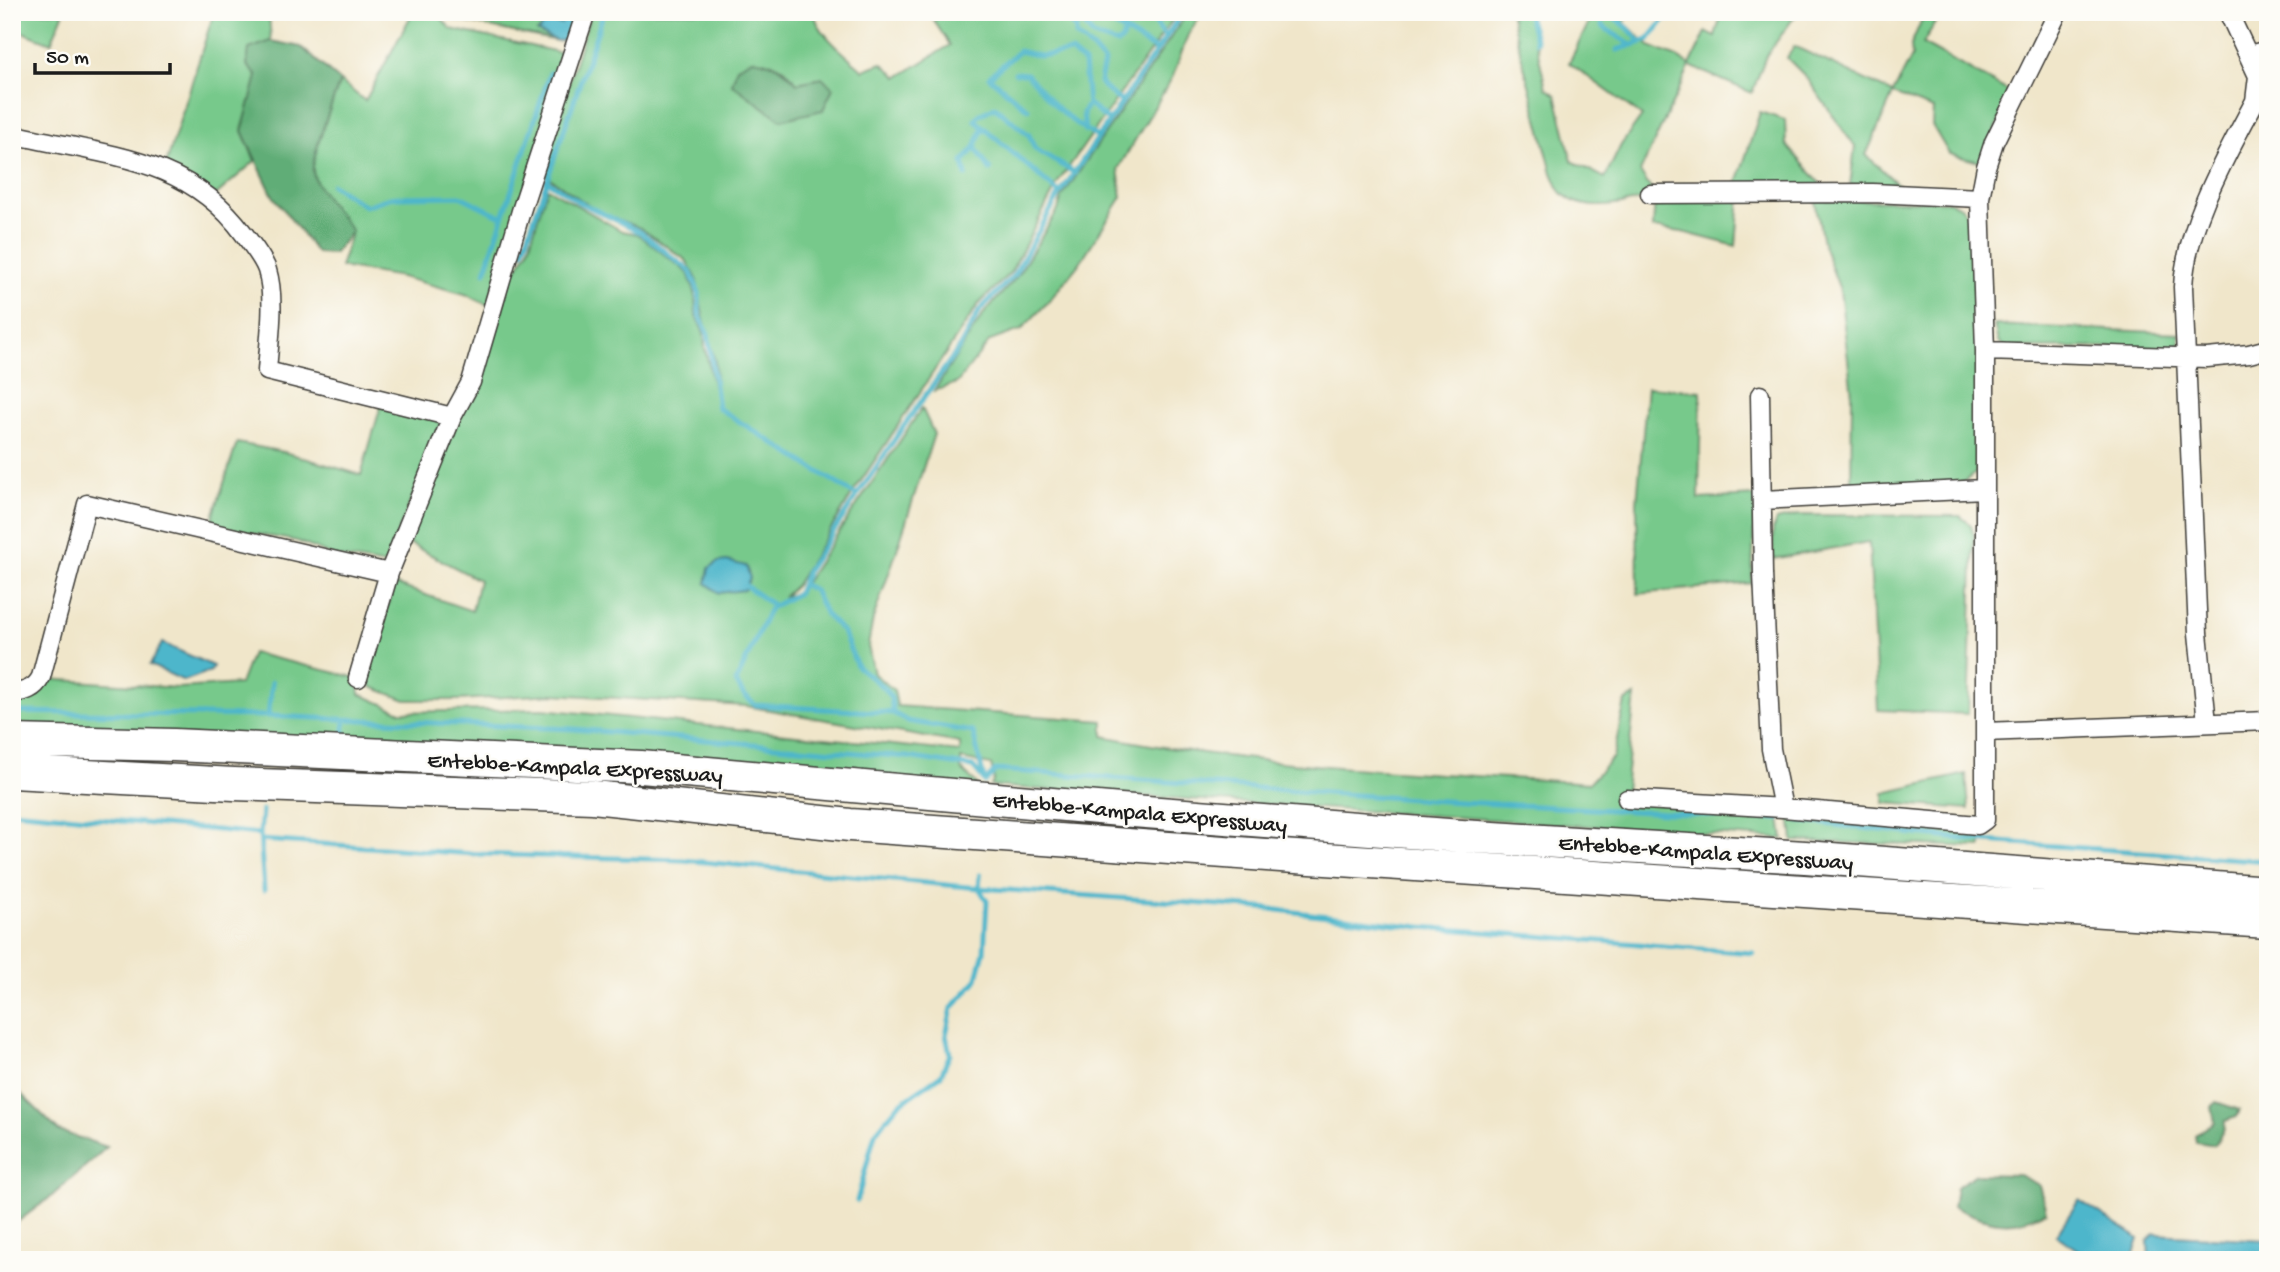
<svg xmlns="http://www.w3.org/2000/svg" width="2280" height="1272" font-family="'Gochi Hand',sans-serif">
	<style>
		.green { fill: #77c98b; stroke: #4a7254; stroke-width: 2; fill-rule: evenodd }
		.forest { fill: #61ad77; stroke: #3e644a; stroke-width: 2 }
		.water { fill: #4db6cb; stroke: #346974; stroke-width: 2 }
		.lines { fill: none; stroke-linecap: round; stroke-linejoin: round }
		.stream { stroke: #4db6cb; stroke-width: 5 }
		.street-casing { stroke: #3c3a36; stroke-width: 21 }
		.highway-casing { stroke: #3c3a36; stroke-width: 35 }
		.street { stroke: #fff; stroke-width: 18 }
		.highway { stroke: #fff; stroke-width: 32 }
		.labels { text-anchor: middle; stroke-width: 5; stroke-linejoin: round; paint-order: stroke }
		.street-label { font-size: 23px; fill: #1c1c1c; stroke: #fdfcf7 }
	</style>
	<rect width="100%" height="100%" fill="#fdfcf7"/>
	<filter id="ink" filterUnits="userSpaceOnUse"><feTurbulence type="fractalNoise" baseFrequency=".0143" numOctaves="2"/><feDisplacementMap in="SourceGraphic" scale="14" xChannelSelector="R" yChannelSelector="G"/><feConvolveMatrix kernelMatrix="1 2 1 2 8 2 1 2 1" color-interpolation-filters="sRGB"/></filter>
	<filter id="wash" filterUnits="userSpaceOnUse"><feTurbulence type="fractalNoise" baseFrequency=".00686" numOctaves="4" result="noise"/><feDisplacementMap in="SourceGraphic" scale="28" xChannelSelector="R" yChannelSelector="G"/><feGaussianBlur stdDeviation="1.57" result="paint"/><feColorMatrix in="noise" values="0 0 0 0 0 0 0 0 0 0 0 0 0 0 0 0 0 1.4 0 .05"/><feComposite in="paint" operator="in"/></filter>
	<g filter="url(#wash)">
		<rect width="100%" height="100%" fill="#f0e6ca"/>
		<!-- green -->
		<path class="green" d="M 12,12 L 64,12 L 51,43 L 12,28 Z
			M 214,12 L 269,14 L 271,41 L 250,49 L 247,65 L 258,76 L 242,131 L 255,161 L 216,195 L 165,168 Z
			M 413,12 L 436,12 L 451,29 L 568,54 L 488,305 L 465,294 L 401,277 L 340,267 L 352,231 C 342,217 314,188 313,171 C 311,158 334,97 340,81 L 365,101 Z
			M 449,12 L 568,12 L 561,24 L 538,32 L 557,41 L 456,20 Z
			M 591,12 L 814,12 C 817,34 848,56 863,70 L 882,63 L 898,77 L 950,45 L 928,12 L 1178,12 L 1059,181 L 1011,272 L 978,305 L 853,493 L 796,585 L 783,597 L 798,593 L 922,408 L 934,434 L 896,553 L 873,619 L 868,646 L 874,674 L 894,690 L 897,706 L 1103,721 L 1103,736 C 1263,769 1427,772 1589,783 L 1613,757 L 1625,702 L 1635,696 L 1625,791 L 1779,811 L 1783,839 L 991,786 L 994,779 L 991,765 L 961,759 L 961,769 L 979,786 L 12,726 L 12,697 L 47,679 L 178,688 L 240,684 L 252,653 L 358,678 L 360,694 L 401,712 L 543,709 L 960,752 L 960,743 L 746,706 L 553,694 L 459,700 L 406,700 L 371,687 L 367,673 L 394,584 L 472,611 L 479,580 L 408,543 L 452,426 L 478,380 L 496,330 L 509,280 L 528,251 L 547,188 L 622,231 L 638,234 L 688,273 L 695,293 L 696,316 L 704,333 L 705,348 L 717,402 L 715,361 L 703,315 L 696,277 L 686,260 L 640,228 L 599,212 L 541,172 ZM 770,62 L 785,69 L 797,83 L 822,78 L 832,88 L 823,110 Z
			M 1188,12 L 1203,12 L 1188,35 L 1173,76 L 1118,169 L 1122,197 L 1079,264 L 1048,302 L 1021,330 L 990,341 L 957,383 L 934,391 L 984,313 L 1016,278 L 1058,210 L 1062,197 Z
			M 1510,12 L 1529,12 L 1546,88 L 1556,95 L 1572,161 L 1605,178 L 1621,145 L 1642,116 L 1569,63 L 1594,12 L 1631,12 L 1624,22 L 1649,46 L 1677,57 L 1690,65 L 1706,32 L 1715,37 L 1722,12 L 1798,12 L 1766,56 L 1752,93 L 1690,66 L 1640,172 L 1656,197 L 1740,196 L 1736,246 L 1682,232 L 1653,228 L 1655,197 C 1627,203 1585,216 1562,193 C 1557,188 1555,179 1552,173 Z
			M 1928,12 L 1941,12 L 1923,44 L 2010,92 L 1983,163 L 1949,154 L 1932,125 L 1933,109 L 1893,94 L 1866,155 L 1903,189 L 1850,185 L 1855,147 L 1805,76 L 1787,58 L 1794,46 L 1893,93 L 1912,56 L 1911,45 L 1922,19 Z
			M 1760,112 L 1785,120 L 1786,144 L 1823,187 L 1736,186 Z
			M 1815,200 L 1949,201 C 1953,203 1960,206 1963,209 C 1985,235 1978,407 1978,450 L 1976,473 L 1960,484 L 1851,488 L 1852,395 L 1840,290 L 1824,248 Z
			M 1994,325 L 2180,333 L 2180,347 L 2007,348 L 1998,342 Z
			M 1647,387 L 1701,391 L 1699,499 L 1755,496 L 1752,583 L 1638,594 L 1637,502 Z
			M 381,405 L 439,418 L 441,425 L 385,565 L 332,556 L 297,541 L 245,532 L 211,523 L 237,443 L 284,452 L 361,475 Z
			M 1799,515 L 1960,516 L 1971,525 L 1974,535 L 1968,714 L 1878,710 L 1869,542 L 1773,559 L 1773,529 L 1776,520 Z
			M 1966,774 L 1969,809 L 1884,803 L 1884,793 Z
			M 1790,813 L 1981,828 L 1982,847 L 1793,841 Z"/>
		<!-- forest -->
		<path class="forest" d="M 271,41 L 301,47 L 340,81 C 334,97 311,158 313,171 C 314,188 342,217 352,231 L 334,254 L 317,253 L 273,196 L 242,131 L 257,76 L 247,65 L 249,49 Z
			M 753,59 C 773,62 784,68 797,83 L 823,78 L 833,88 L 823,110 L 781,120 L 732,84 L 737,67 Z
			M 12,1085 L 59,1131 L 107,1147 L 52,1196 L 12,1226 Z
			M 2216,1102 L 2240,1110 L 2237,1117 L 2225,1121 L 2224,1129 L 2215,1145 L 2196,1142 L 2195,1135 L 2215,1122 L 2212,1107 Z
			M 1976,1174 L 2019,1175 L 2039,1185 L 2046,1211 C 2011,1231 1988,1222 1953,1207 L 1956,1187 Z"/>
		<!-- water -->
		<path class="water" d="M 568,12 L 571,12 L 572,27 L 566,40 L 557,41 L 538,32 L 546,22 L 561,24 Z
			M 727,561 L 746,566 L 750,578 L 744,590 L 719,593 L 706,583 L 709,568 L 718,562 Z
			M 162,643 L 213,666 L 211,671 L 184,681 L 150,665 Z
			M 2079,1200 L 2139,1239 L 2132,1260 L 2092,1260 L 2056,1235 Z
			M 2154,1234 L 2268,1240 L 2268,1260 L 2149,1260 L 2148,1241 Z"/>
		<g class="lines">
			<!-- stream -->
			<path class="stream" d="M 1065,12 L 1067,20 L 1076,28 L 1076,36 L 1093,49 L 1104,62 L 1100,82 L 1105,89 L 1122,102
				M 1102,12 L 1111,23 L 1156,50
				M 1116,12 L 1119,28
				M 1148,12 L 1165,37
				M 1527,12 L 1536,42
				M 1607,12 L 1627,27 L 1641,42
				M 1085,25 L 1093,36 L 1117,44 L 1122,40 L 1124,31
				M 1602,26 L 1631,45
				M 1617,50 L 1648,40 L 1664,20
				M 1015,73 L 1027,74 C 1048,98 1069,124 1099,137
				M 1028,109 L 989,77 L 1019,51 L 1040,56 L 1071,52 L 1084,63 L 1088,104 L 1109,121
				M 1085,131 L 1083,113 L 1088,104
				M 975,147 L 990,170
				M 966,175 L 963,162 L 975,147 L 983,127
				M 546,180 L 579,202 L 640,232 L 690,271 L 699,293 L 699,314 L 708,334 L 718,408 L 857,496
				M 332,185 L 365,206 L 392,197 L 460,196 L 503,217
				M 1060,194 L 975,120 L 979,115 L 995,107 L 1029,135 L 1035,149 L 1075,173
				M 523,251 L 604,12
				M 485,272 L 550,73
				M 802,584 L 814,590 L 826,615 L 843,632 L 857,666 L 884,688 L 891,698 L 893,713 L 907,721 L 973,732 L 984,779
				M 746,586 L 774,606
				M 12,712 L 268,716 L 574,729 L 907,757 L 973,767 L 985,782
				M 893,713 L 755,705 L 743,694 L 736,682 L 770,608 L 798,593 L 807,571 L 901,430 L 959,348 L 980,310 L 1014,275 L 1058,197 L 1183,12
				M 268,716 L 272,682
				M 343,741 L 345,720
				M 985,782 L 996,770 L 1443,801 L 1780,819
				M 262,810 L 260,834 L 264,890
				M 12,811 L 260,834
				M 1798,821 L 1971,840 L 2268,861
				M 261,840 L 474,854 L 683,860 L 979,888 L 1261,908 L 1421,927 L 1753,953
				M 857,1201 L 875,1133 L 899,1104 L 941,1075 L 950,1054 L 946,1035 L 952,1008 L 976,981 L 984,952 L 987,901 L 979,888 L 980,875"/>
		</g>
	</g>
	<g filter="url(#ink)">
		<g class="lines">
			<!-- street casing -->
			<g class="street-casing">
				<path id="street" d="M 2249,55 L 2268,50
					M 12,134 C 99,155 187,155 244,234 C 252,245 263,258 267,270 C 276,299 269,341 267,371 L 452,417
					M 1650,194 L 1873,193 L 1980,198
					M 1985,351 L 2207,358 L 2249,354 L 2268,349
					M 1760,395 L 1763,574 L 1771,749 L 1783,808
					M 1762,500 L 1984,489
					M 358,678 L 389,573 L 452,417 L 471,382 L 521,211 L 586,12
					M 12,693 C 25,692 35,689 41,677 L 87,504 L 389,573
					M 2207,723 L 2198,633 L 2183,287 C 2186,225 2226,156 2255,101 L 2258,76 L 2228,12
					M 1985,732 L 2268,721
					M 1627,799 L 1783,808 L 1978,825 L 1985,820 L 1985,351 L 1980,198 L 1986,167 L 1994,142 L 2058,12"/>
			</g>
			<!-- highway casing -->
			<g class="highway-casing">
				<path id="highway" d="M 12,741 L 174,745 L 641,767 L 1120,810 L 1461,836 L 1805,857 L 2268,892
					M 12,772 L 234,784 L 593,797 L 850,825 L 1281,856 L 2268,922"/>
			</g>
			<!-- street -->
			<use href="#street" class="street"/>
			<!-- highway -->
			<use href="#highway" class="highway"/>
		</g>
	</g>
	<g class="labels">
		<!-- street labels -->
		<g class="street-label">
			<text transform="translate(575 766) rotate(3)" y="8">Entebbe-Kampala Expressway</text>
			<text transform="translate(1140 811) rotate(5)" y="8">Entebbe-Kampala Expressway</text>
			<text transform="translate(1706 851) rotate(4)" y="8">Entebbe-Kampala Expressway</text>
		</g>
	</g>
	<!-- margin -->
	<rect width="2280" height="1272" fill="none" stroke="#fdfcf7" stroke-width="42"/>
	<!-- scale -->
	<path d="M35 63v10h135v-10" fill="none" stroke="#1c1c1c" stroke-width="3.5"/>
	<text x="46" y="63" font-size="21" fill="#1c1c1c" stroke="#fdfcf7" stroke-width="5" paint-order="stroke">50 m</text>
</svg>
